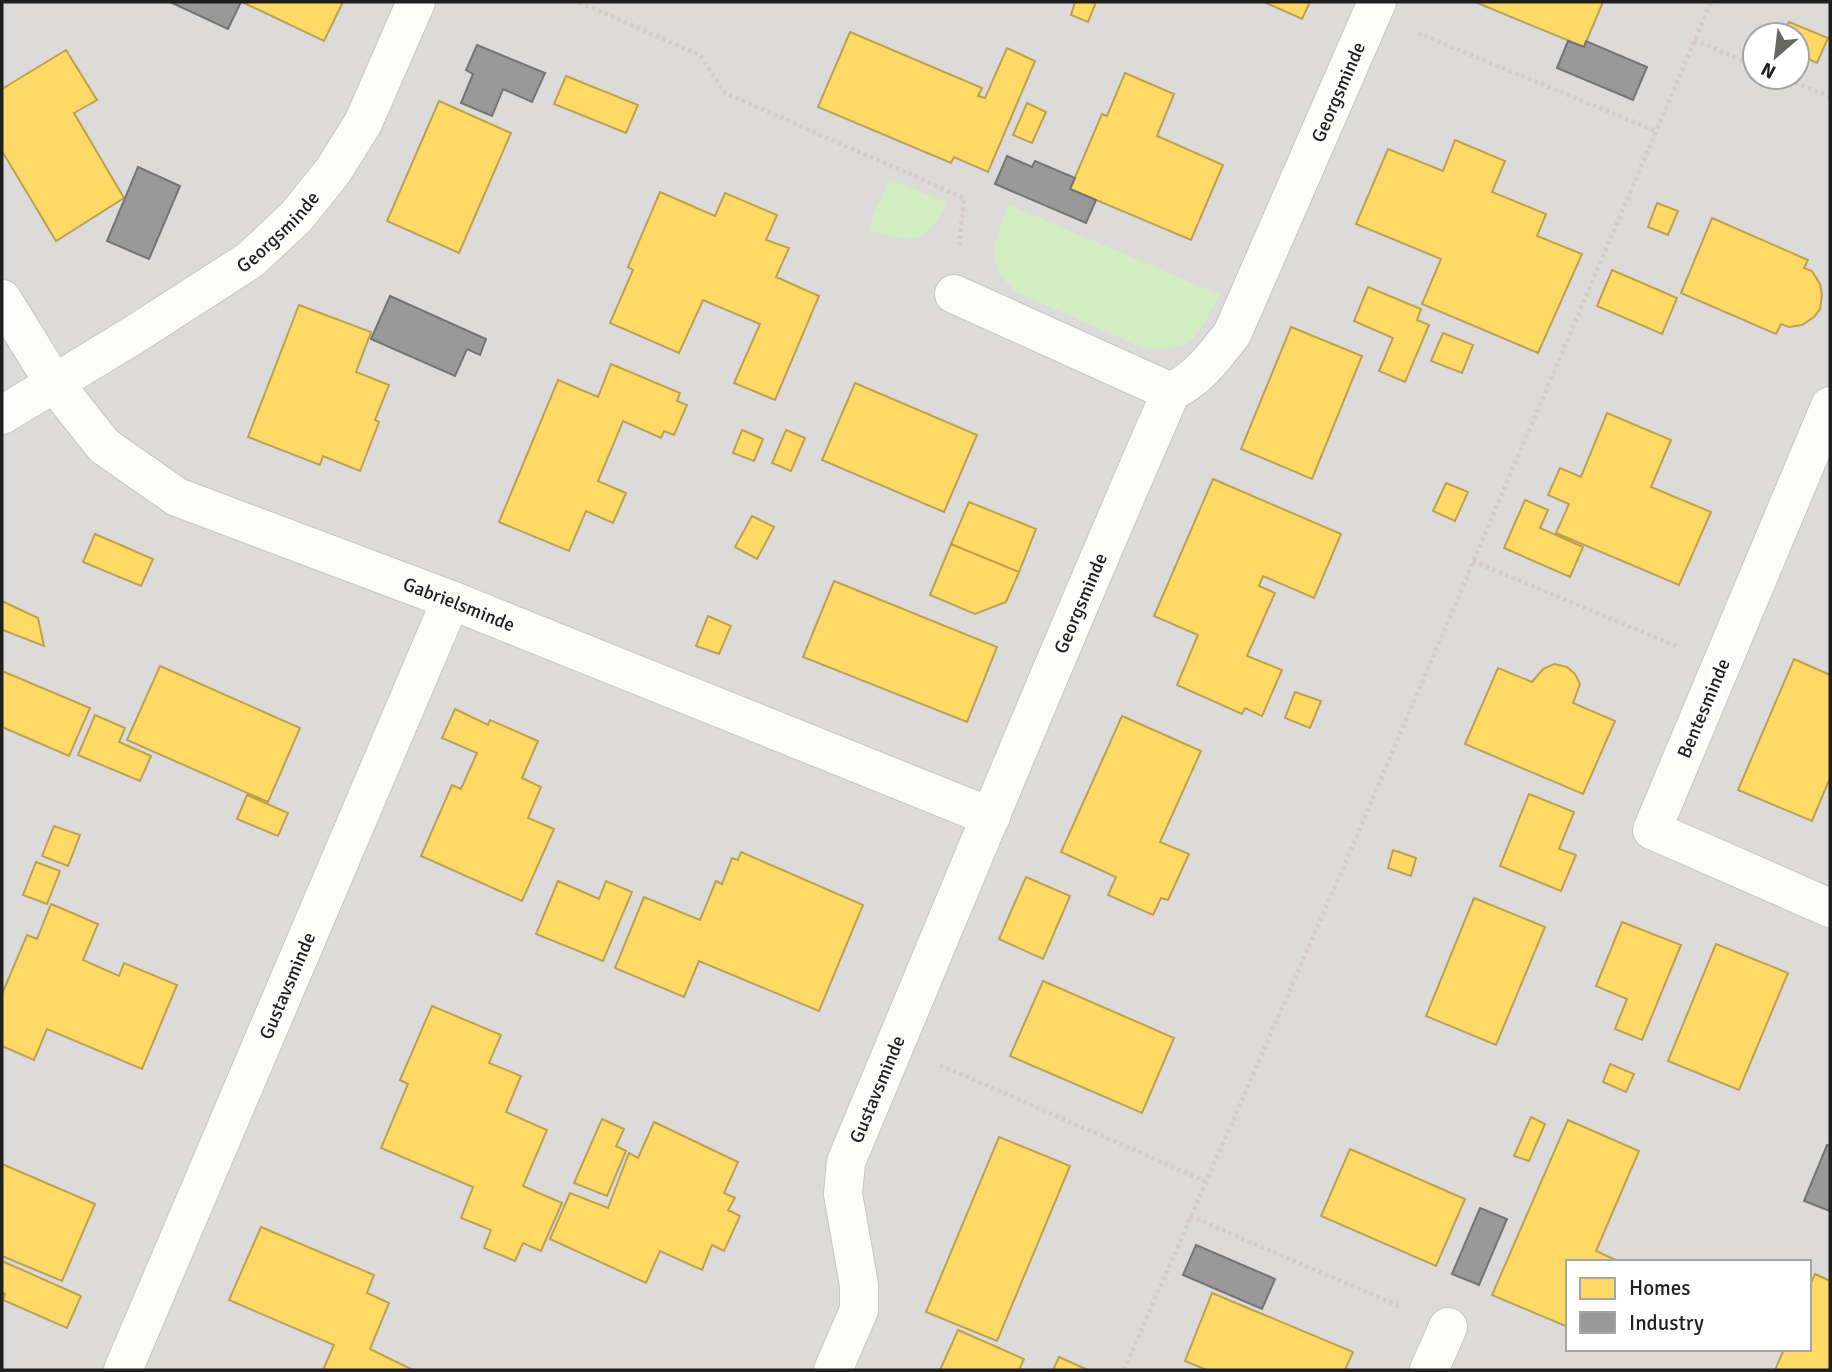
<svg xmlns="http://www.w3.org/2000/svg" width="1832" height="1372" font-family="Signika,sans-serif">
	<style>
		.residential { fill: #dcdbd9; fill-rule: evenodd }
		.grass { fill: #d3edc3 }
		.homes { fill: #ffd966; stroke: #bca151; stroke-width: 2 }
		.industry { fill: #999; stroke: #747474; stroke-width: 2 }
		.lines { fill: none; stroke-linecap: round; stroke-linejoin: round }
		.street-casing { stroke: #c6c6c3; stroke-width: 40 }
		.path { stroke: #d7cbc7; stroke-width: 4.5; stroke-dasharray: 3.5 3.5; stroke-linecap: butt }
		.street { stroke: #fcfcfb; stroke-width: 38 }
		.labels { text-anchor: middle; stroke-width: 7; stroke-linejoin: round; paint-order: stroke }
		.street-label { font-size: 19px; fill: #1f1f1f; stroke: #fff }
	</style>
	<rect width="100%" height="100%" fill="#edece7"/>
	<!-- residential -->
	<path class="residential" d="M 2,2 L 1830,2 L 1830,1370 L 2,1370 ZM 1755,35 L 1797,35 L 1797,77 L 1755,77 ZM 1568,1262 L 1809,1262 L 1809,1349 L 1568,1349 Z"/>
	<!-- grass -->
	<path class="grass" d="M 889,179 L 947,203 C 924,246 912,245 868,229 Z
		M 1009,205 L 1220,295 C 1196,335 1196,353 1143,348 L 1016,292 C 983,261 994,242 1009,205 Z"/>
	<!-- homes -->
	<path class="homes" d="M 242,2 L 343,2 L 324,41 Z
		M 1075,2 L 1096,2 L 1088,22 L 1071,15 Z
		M 1264,2 L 1310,2 L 1302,19 Z
		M 1475,2 L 1603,2 L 1584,47 Z
		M 1789,22 L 1828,38 L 1817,63 L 1797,54 L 1797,35 L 1783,35 Z
		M 850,32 L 982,88 L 978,96 L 985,98 L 1007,48 L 1035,61 L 988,172 L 954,157 L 951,163 L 818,107 Z
		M 66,50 L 97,100 L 74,113 L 124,198 L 56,241 L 2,151 L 2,89 Z
		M 1125,73 L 1174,94 L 1157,136 L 1223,165 L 1191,240 L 1070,189 L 1102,114 L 1107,116 Z
		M 566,76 L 638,105 L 626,133 L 554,104 Z
		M 439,101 L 511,133 L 459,253 L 387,221 Z
		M 1027,103 L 1046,112 L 1032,143 L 1013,135 Z
		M 1455,140 L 1505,161 L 1492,192 L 1546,214 L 1537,236 L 1582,254 L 1538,353 L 1422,304 L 1441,259 L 1356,224 L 1388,149 L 1443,171 Z
		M 660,192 L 715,216 L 725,193 L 777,215 L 766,240 L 789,248 L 776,277 L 819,296 L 775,400 L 734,383 L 760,324 L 703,300 L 679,353 L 610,323 L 633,270 L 628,267 Z
		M 1657,203 L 1678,211 L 1668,235 L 1648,227 Z
		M 1712,218 L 1808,260 L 1804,268 L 1812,271 L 1820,284 L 1822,295 L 1820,309 L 1814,317 L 1802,325 L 1789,327 L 1781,324 L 1776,334 L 1681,293 Z
		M 1612,270 L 1677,298 L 1662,334 L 1597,306 Z
		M 1368,287 L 1421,309 L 1417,320 L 1429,325 L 1405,382 L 1379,371 L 1393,338 L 1354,321 Z
		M 299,305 L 371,332 L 356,372 L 389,385 L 375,420 L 379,422 L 360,471 L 323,456 L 320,465 L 248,437 Z
		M 1291,327 L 1362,356 L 1312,479 L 1241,449 Z
		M 1443,333 L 1473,345 L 1462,373 L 1431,361 Z
		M 611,364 L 680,393 L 677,401 L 687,405 L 674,435 L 664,431 L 661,438 L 623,421 L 598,481 L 626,493 L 613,523 L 586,511 L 569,551 L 499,522 L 558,380 L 598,397 Z
		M 855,383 L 977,435 L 944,512 L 822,460 Z
		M 1607,413 L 1671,440 L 1651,487 L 1711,512 L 1679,585 L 1556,533 L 1569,504 L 1548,495 L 1560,468 L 1581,477 Z
		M 742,430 L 763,439 L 754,461 L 733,453 Z
		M 786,430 L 805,438 L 791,471 L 772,463 Z
		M 1213,479 L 1341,534 L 1314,598 L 1263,576 L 1259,586 L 1275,593 L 1247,656 L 1282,670 L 1262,716 L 1245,708 L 1242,714 L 1177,685 L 1198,635 L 1154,616 Z
		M 1446,483 L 1468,492 L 1455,521 L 1433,511 Z
		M 1525,500 L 1548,510 L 1540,528 L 1583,547 L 1570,577 L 1504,548 Z
		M 969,502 L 1036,529 L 1019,572 L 951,544 Z
		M 752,516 L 774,527 L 757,559 L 735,547 Z
		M 95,534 L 153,559 L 141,586 L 83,562 Z
		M 951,544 L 1019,572 L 1006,602 L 975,614 L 930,595 Z
		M 834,581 L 997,647 L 967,722 L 803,657 Z
		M 2,601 L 38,618 L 44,646 L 3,630 L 2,632 Z
		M 708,616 L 731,626 L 719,654 L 696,646 Z
		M 1794,659 L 1830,675 L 1830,778 L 1812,821 L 1738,790 Z
		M 1554,664 L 1567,667 L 1575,674 L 1580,684 L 1573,703 L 1615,721 L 1583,794 L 1465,744 L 1498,668 L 1532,682 L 1543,669 Z
		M 160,666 L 300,728 L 268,802 L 127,740 Z
		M 2,671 L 90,708 L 69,756 L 2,727 Z
		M 1295,692 L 1321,701 L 1310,728 L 1285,718 Z
		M 455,709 L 488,725 L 490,720 L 538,741 L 522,778 L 541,787 L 528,818 L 554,829 L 522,901 L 421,856 L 452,785 L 461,789 L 477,753 L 442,738 Z
		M 95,715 L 125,728 L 119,742 L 151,756 L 140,781 L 78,755 Z
		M 1122,716 L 1201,751 L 1160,842 L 1189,854 L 1168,900 L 1161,898 L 1153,915 L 1108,895 L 1116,877 L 1061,852 Z
		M 1529,794 L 1574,812 L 1559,849 L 1576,855 L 1561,891 L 1500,866 Z
		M 247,795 L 288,813 L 278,836 L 237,819 Z
		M 54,826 L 80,835 L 68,866 L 42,856 Z
		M 1393,850 L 1416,858 L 1411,876 L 1388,868 Z
		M 741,852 L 863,905 L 819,1011 L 699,961 L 684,997 L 615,968 L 644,897 L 700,920 L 716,881 L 722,884 L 732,858 L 738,860 Z
		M 36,862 L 60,871 L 47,904 L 23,895 Z
		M 1026,877 L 1070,896 L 1043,959 L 999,939 Z
		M 558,881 L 599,899 L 606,881 L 632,892 L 603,961 L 536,934 Z
		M 1474,898 L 1545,927 L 1496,1045 L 1426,1016 Z
		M 51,904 L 98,924 L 83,960 L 119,976 L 124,963 L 177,985 L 142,1069 L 47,1029 L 34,1060 L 2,1046 L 2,994 L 27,935 L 37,939 Z
		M 1622,922 L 1681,945 L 1642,1040 L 1615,1029 L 1627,999 L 1596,986 Z
		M 1716,944 L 1788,973 L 1739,1090 L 1668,1061 Z
		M 1043,981 L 1174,1038 L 1142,1113 L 1010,1056 Z
		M 432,1006 L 501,1035 L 489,1063 L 521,1076 L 506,1112 L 547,1130 L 523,1186 L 562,1203 L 541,1251 L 523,1243 L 515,1261 L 484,1248 L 491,1230 L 461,1218 L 473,1187 L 381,1148 L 408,1084 L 400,1080 Z
		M 1610,1064 L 1634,1074 L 1626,1092 L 1603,1082 Z
		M 1531,1117 L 1545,1124 L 1529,1161 L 1514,1156 Z
		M 602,1119 L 624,1129 L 616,1146 L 626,1151 L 607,1196 L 574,1183 Z
		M 1568,1120 L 1639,1151 L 1596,1251 L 1620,1262 L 1568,1262 L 1568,1327 L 1492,1295 Z
		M 654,1122 L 738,1162 L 724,1193 L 735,1198 L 728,1210 L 740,1216 L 724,1251 L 712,1245 L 702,1270 L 660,1251 L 646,1283 L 550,1239 L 570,1193 L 608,1208 L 629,1153 L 638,1158 Z
		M 999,1137 L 1070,1166 L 997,1341 L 926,1312 Z
		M 1350,1149 L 1465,1199 L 1436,1266 L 1321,1216 Z
		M 2,1164 L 95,1204 L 62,1281 L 2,1256 Z
		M 261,1227 L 374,1275 L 367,1293 L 389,1303 L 370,1349 L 413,1370 L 323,1370 L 334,1345 L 229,1300 Z
		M 2,1261 L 81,1296 L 67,1328 L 3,1300 L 5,1294 L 2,1292 Z
		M 1815,1274 L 1830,1281 L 1830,1370 L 1775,1370 L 1784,1349 L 1809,1349 L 1809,1287 Z
		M 1212,1293 L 1353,1352 L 1345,1370 L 1207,1370 L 1185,1361 Z
		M 958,1330 L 1024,1359 L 1019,1370 L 940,1370 Z
		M 1059,1357 L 1088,1370 L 1053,1370 Z"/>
	<!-- industry -->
	<path class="industry" d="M 170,2 L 241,2 L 228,29 Z
		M 1568,41 L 1584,47 L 1586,41 L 1647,67 L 1633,100 L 1557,68 Z
		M 477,45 L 545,73 L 532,102 L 503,89 L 492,116 L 461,103 L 473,74 L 466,70 Z
		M 1007,156 L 1032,167 L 1035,161 L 1075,178 L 1070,189 L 1096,200 L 1086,223 L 995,184 Z
		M 138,167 L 180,186 L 149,259 L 107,241 Z
		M 390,296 L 486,339 L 480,355 L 467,349 L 455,376 L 371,339 Z
		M 1827,1145 L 1830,1146 L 1830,1211 L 1804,1201 Z
		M 1480,1208 L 1507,1219 L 1479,1285 L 1452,1274 Z
		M 1196,1245 L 1275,1279 L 1262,1309 L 1183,1275 Z"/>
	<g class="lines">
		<!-- street casing -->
		<g class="street-casing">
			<g id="street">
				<path d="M 954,294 L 1171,392"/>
				<path id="s1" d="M 2,299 L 54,383 L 104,446 L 177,497 L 451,600 L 991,817"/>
				<path d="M 1830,406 L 1652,830 L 1830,908"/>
				<path id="s2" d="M 2,415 L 132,336 L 250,260 L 296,217 L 333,171 L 363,123 L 416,2"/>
				<path id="s3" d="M 123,1370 L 451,600"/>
				<path id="s4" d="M 833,1370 L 859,1310 L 859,1285 L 843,1194 L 846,1162 C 954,905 1059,647 1171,392 C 1200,377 1212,359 1232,334 L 1377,2"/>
				<path d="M 1429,1370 L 1448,1327"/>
			</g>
		</g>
		<!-- path -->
		<path class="path" d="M 579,2 L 700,55 L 725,93 L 964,198 L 959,245
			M 1418,33 L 1656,131
			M 1694,40 L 1755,66
			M 1782,77 L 1830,97
			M 1473,561 L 1676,646
			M 940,1065 L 1205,1181
			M 1190,1216 L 1401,1307
			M 1124,1370 L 1350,852 L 1711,2"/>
		<!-- street -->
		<use href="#street" class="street"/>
	</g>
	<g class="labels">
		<!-- street labels -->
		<g class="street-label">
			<text dy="7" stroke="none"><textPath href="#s4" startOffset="1400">Georgsminde</textPath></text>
			<text dy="7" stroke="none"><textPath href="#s2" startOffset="332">Georgsminde</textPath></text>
			<text dy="7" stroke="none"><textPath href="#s4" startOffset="821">Georgsminde</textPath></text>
			<text dy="7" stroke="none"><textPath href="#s1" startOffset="570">Gabrielsminde</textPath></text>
			<text transform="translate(1703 708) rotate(-67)" y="7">Bentesminde</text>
			<text dy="7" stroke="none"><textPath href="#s3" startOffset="418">Gustavsminde</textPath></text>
			<text dy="7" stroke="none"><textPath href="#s4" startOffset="294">Gustavsminde</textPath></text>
		</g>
	</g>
	<!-- border -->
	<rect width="1832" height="1372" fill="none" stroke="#1f1f1f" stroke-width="7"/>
	<!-- legend -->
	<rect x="1566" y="1260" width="245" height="91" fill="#ffffff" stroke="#a5a5a5" stroke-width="2"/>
	<rect x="1580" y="1278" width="35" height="21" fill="#ffd966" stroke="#a5a5a5" stroke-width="2"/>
	<text x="1629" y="1295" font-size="21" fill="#1f1f1f">Homes</text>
	<rect x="1580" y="1312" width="35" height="21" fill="#999999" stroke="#a5a5a5" stroke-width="2"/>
	<text x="1629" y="1330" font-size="21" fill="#1f1f1f">Industry</text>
	<!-- north arrow -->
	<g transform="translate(1776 56) rotate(208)"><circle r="33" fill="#ffffff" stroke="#a5a5a5" stroke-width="2"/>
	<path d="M0-5L12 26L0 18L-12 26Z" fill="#676765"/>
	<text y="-10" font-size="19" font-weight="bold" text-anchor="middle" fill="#1f1f1f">N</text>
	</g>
</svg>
